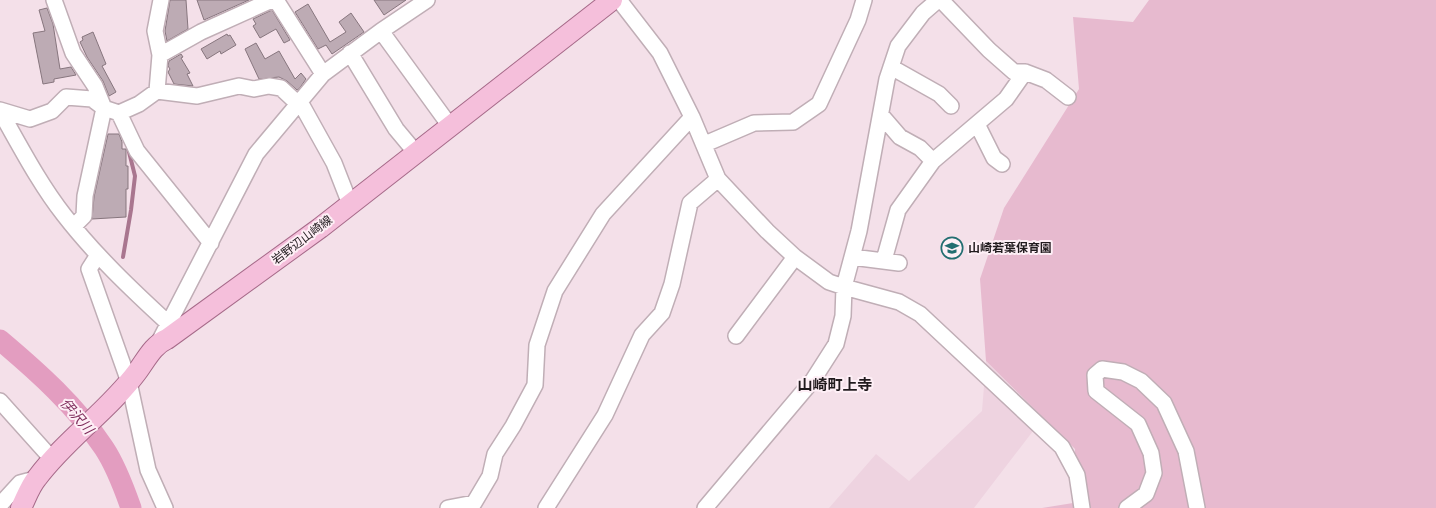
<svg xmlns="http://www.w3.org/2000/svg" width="1436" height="508" font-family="Raleway,'Noto Sans JP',sans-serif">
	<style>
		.built { fill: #eed3e0 }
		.green { fill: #e7bacf }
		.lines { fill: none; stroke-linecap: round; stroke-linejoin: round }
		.stream { stroke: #a9768f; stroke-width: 4 }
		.river { stroke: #e39dc0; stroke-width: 21 }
		.building { fill: #bdabb4; stroke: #87767e }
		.minor-casing { stroke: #c0aeb6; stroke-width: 18 }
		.major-casing { stroke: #a66a89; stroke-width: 22 }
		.minor { stroke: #fff; stroke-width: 15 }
		.major { stroke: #f5bfdb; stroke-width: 20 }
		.labels { text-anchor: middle; stroke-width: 4; stroke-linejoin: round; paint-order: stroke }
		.street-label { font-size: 12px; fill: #211b1e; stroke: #feeff6 }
		.poi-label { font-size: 12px; font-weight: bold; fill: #211b1e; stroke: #feeff6; text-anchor: start }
		.water-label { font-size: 14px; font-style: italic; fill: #812f5e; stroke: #feeff6 }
		.quarter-label { font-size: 15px; font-weight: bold; fill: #211b1e; stroke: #feeff6 }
	</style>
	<rect width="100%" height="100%" fill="#f4e0e9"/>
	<!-- built -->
	<path class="built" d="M 986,361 L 1043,418 L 974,508 L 829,508 L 876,454 L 909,481 L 982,411 Z"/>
	<!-- green -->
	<path class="green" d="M 1149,0 L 1436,0 L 1436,508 L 1042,508 L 1073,503 L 1075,449 L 986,361 L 980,279 L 1004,208 L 1079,89 L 1073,17 L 1133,22 Z"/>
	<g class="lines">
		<!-- stream -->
		<path class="stream" d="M 123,257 L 131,210 L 135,176 L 128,148"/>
		<!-- river -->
		<path class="river" d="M 0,340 C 38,372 76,406 104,448 C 116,466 124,488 131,508"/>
	</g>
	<!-- building -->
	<path class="building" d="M 170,0 L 186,0 L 188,29 L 167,41 L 165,31 Z
		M 197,0 L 249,0 L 204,20 Z
		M 374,0 L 406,0 L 384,15 Z
		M 308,4 L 330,42 L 346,32 L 339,22 L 351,13 L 364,32 L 332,54 L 326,45 L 318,49 L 295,12 Z
		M 47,8 L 53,24 L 60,69 L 71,67 L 76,75 L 54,79 L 54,82 L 43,84 L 33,33 L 45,31 L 39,10 Z
		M 272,10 L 290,40 L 284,43 L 276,29 L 260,38 L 253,26 L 256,24 L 253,19 Z
		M 93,32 L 106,64 L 102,66 L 116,92 L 109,96 L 103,81 L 87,57 L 80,42 L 83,40 L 82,37 Z
		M 227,34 L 228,36 L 230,35 L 236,45 L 221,54 L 220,51 L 207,59 L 201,49 Z
		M 256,43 L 265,59 L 279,51 L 295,79 L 301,73 L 306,79 L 299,89 L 297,90 L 287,81 L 279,77 L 259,79 L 245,49 Z
		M 181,54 L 183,57 L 181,58 L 190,73 L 187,74 L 193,86 L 174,84 L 168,72 L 170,69 L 168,66 L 169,61 Z
		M 108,134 L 119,134 L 122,142 L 122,149 L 126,149 L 126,166 L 128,166 L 128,189 L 126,189 L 126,217 L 92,219 L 94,197 Z"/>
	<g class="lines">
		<!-- minor casing -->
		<g class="minor-casing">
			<path id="minor" d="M 54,0 L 73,53 L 95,86 L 104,108 L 85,196 L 84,216 L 74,226
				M 276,0 L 323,74
				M 619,0 L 660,53 L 692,117 L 718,179 L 767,231 L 795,257 L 829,282 L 844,287 L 899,302 L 920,314 L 1062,447 L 1077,475 L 1082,508
				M 941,0 L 989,50 L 1014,72 L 1025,72 L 1046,80 L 1068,97
				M 381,31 L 450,126
				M 350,53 L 396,129 L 416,153
				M 160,55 L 201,32 L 272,0
				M 891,67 L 939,94 L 951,106
				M 157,91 L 160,55 L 155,31 L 161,0
				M 299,100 L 334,163 L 350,204
				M 0,110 L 30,119 L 52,111 L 66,97 L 92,99 L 104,108 L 119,113 L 137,151 L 211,243
				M 0,111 C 20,146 39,183 64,215 C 95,255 132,290 169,324
				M 119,113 L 139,104 L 157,91 L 197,96 L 239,86 L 254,89 L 269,86 L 281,88 L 297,103
				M 881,115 L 900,137 L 920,148 L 933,161
				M 977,124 L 994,158 L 1002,164
				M 705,144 L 754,123 L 793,122 L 819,104 L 858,20 L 864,0
				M 98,255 L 89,269 L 129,382 L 148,470 L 165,508
				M 852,257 L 899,263
				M 884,260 L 898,210 L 933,161 L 1006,99 L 1025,72
				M 736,336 L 795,257
				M 159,342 L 256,154 L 323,74 L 381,31 L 427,0
				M 0,401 L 52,459
				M 0,505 L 20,483 L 35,479
				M 448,508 L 474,503 L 490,476 L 495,454 L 513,426 L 535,385 L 537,345 L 555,291 L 603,214 L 692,117
				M 546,508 L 605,415 L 642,335 L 662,313 L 672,284 L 690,203 L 718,179
				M 705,508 L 813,380 L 836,344 L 843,316 L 844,287 L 859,231 L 887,79 L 898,46 L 923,13 L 938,0
				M 1127,508 L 1146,494 L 1154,473 L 1151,453 L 1138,424 L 1096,391 L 1095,375 L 1102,369 L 1123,372 L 1141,381 L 1164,403 L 1186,451 L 1197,508"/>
		</g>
		<!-- major casing -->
		<g class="major-casing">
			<path id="major" d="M 21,508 C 26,498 30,486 37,478 C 66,439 108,411 137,372 C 146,360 153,345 167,339 L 320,228 L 612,0"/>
		</g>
		<!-- minor -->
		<use href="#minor" class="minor"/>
		<!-- major -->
		<use href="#major" class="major"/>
	</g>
	<!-- icons -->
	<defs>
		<g id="school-ring" transform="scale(1.125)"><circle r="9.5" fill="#feeff6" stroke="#236e71" stroke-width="1.5"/><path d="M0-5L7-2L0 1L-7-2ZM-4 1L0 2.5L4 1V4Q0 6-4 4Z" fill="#236e71"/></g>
	</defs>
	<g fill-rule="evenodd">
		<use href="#school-ring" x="952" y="248"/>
	</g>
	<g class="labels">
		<!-- street labels -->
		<g class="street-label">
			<text transform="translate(302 240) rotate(-37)" y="4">岩野辺山崎線</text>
		</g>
		<!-- poi labels -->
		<g class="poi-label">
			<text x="968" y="252">山崎若葉保育園</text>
		</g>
		<!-- water labels -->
		<g class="water-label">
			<text transform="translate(77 416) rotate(49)" y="5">伊沢川</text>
		</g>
		<!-- quarter labels -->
		<g class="quarter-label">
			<text x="835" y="390">山崎町上寺</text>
		</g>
	</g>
</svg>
